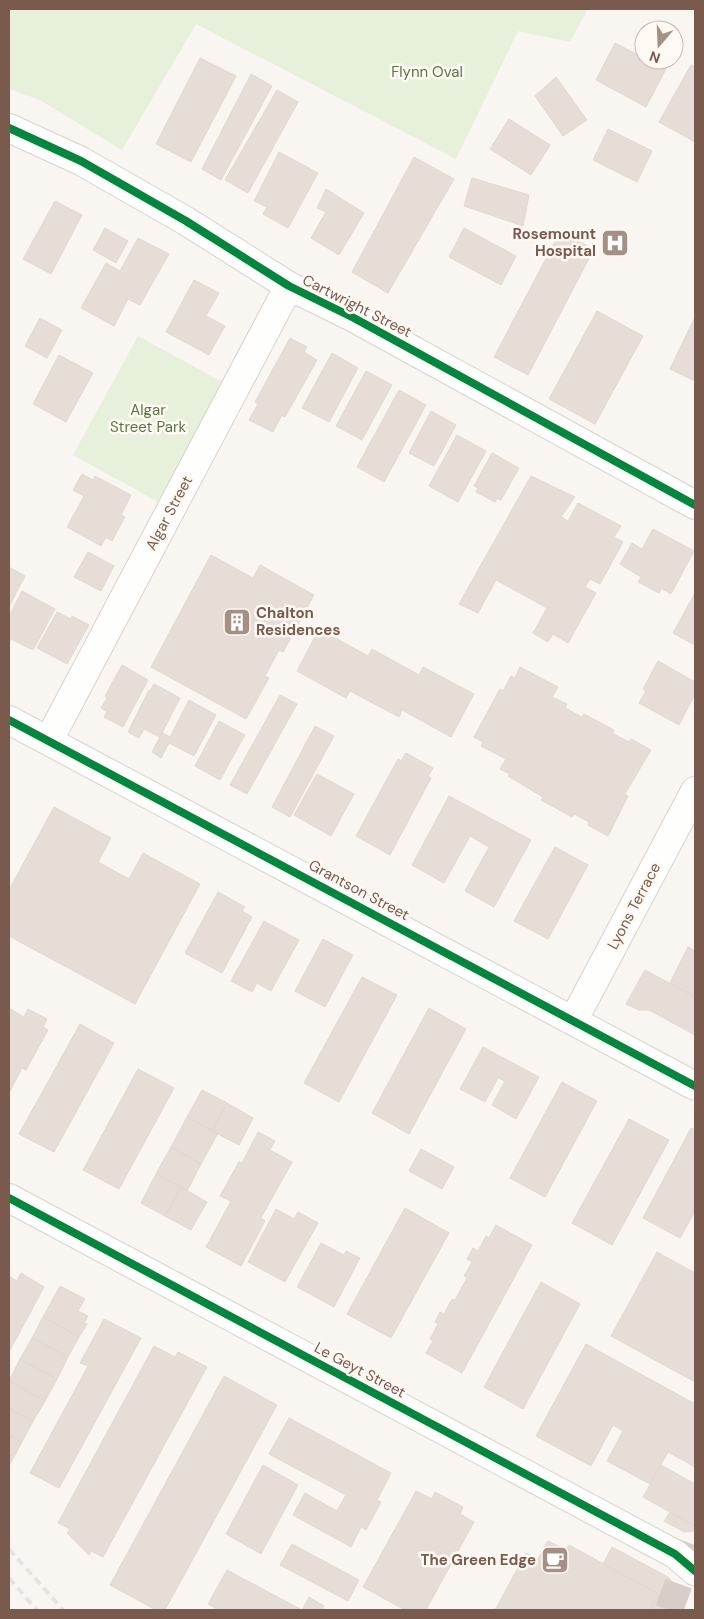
<svg xmlns="http://www.w3.org/2000/svg" width="704" height="1619" font-family="'DM Sans',sans-serif">
	<style>
		.green { fill: #e7f0db }
		.building { fill: #e6ddd7; stroke: #e2d8d1 }
		.lines { fill: none; stroke-linecap: round; stroke-linejoin: round }
		.highway-tunnel { stroke: #d9cec7; stroke-width: 28; stroke-dasharray: 28 14; stroke-linecap: butt }
		.minor-casing { stroke: #d9d2ce; stroke-width: 30 }
		.minor { stroke: #fefefd; stroke-width: 28 }
		.rail { stroke: #e6e3e7; stroke-width: 4; stroke-dasharray: 8 5; stroke-linecap: butt }
		.cycleway-casing { stroke: #fff9f3; stroke-width: 11 }
		.cycleway { stroke: #00873e; stroke-width: 8 }
		.labels { text-anchor: middle; stroke-width: 5; stroke-linejoin: round; paint-order: stroke }
		.park-label { font-size: 15px; fill: #567942; stroke: #fff9f3 }
		.poi-label { font-size: 15px; font-weight: bold; fill: #7a5a4d; stroke: #fff9f3; text-anchor: end }
		.street-label { font-size: 15px; fill: #7a5a4d; stroke: #fff9f3 }
	</style>
	<rect width="100%" height="100%" fill="#f9f5f0"/>
	<!-- green -->
	<path class="green" d="M 9,9 L 588,9 L 570,42 L 518,31 L 456,159 L 196,24 L 122,150 L 40,100 L 9,89 Z
		M 138,336 L 224,383 L 158,502 L 73,455 Z"/>
	<!-- building -->
	<path class="building" d="M 615,43 L 644,58 L 644,60 L 649,60 L 666,69 L 646,107 L 596,80 Z
		M 200,58 L 236,76 L 191,162 L 156,144 Z
		M 691,65 L 695,67 L 695,142 L 659,122 Z
		M 251,74 L 272,86 L 221,180 L 202,169 Z
		M 556,77 L 587,120 L 563,136 L 535,96 Z
		M 277,90 L 298,102 L 248,193 L 225,180 Z
		M 509,119 L 550,145 L 531,175 L 490,149 Z
		M 608,129 L 652,151 L 637,182 L 593,160 Z
		M 279,152 L 318,173 L 288,228 L 263,214 L 267,207 L 254,201 Z
		M 414,157 L 454,179 L 388,293 L 352,272 Z
		M 472,178 L 529,195 L 523,226 L 464,206 Z
		M 326,189 L 364,213 L 339,255 L 311,238 L 326,212 L 317,208 Z
		M 55,201 L 82,215 L 51,274 L 23,259 Z
		M 105,228 L 128,241 L 116,263 L 93,250 Z
		M 464,228 L 516,256 L 501,285 L 449,257 Z
		M 560,232 L 594,249 L 528,375 L 494,357 Z
		M 138,238 L 169,254 L 140,305 L 128,299 L 114,326 L 81,308 L 106,263 L 120,271 Z
		M 194,280 L 219,293 L 206,316 L 225,326 L 209,355 L 166,332 Z
		M 597,311 L 643,336 L 595,424 L 549,399 Z
		M 695,317 L 695,381 L 670,369 Z
		M 40,318 L 62,330 L 47,358 L 25,346 Z
		M 290,338 L 307,347 L 304,352 L 317,360 L 285,417 L 282,415 L 273,432 L 249,420 L 258,404 L 255,402 Z
		M 332,353 L 358,368 L 329,422 L 302,408 Z
		M 59,355 L 93,373 L 66,422 L 33,404 Z
		M 366,371 L 392,385 L 362,440 L 336,426 Z
		M 399,390 L 426,405 L 384,482 L 357,467 Z
		M 431,411 L 456,425 L 434,466 L 409,453 Z
		M 457,435 L 486,451 L 458,502 L 429,486 Z
		M 492,453 L 519,468 L 501,500 L 497,498 L 495,502 L 476,492 L 478,488 L 474,486 Z
		M 82,474 L 93,480 L 95,476 L 131,495 L 121,515 L 125,517 L 112,541 L 106,537 L 101,546 L 67,527 L 84,496 L 73,490 Z
		M 531,476 L 575,497 L 561,517 L 568,521 L 578,503 L 621,526 L 614,537 L 623,542 L 600,584 L 590,579 L 585,587 L 596,593 L 568,643 L 553,634 L 548,642 L 533,633 L 547,608 L 496,580 L 478,613 L 459,604 Z
		M 653,529 L 694,551 L 671,594 L 661,588 L 659,593 L 638,582 L 641,577 L 620,564 L 632,543 L 642,549 Z
		M 88,552 L 114,566 L 101,591 L 74,577 Z
		M 211,555 L 253,578 L 260,565 L 314,595 L 283,652 L 279,650 L 265,676 L 269,678 L 246,719 L 151,667 Z
		M 9,567 L 25,576 L 9,607 Z
		M 22,591 L 55,609 L 33,650 L 11,639 L 9,644 L 9,616 Z
		M 695,593 L 695,645 L 673,633 Z
		M 57,612 L 71,619 L 72,616 L 89,625 L 67,664 L 37,648 Z
		M 319,629 L 368,656 L 372,649 L 419,675 L 423,667 L 474,694 L 451,737 L 402,710 L 399,717 L 350,691 L 346,698 L 297,671 Z
		M 658,661 L 695,682 L 695,694 L 679,725 L 639,703 L 646,691 L 643,689 Z
		M 122,665 L 148,680 L 123,727 L 104,717 L 107,712 L 101,708 L 107,698 L 105,696 Z
		M 520,667 L 558,687 L 552,697 L 567,704 L 565,708 L 582,717 L 584,714 L 614,730 L 612,733 L 629,742 L 631,739 L 651,750 L 625,794 L 628,796 L 608,836 L 588,825 L 589,822 L 574,814 L 572,817 L 541,800 L 543,797 L 508,776 L 510,774 L 500,769 L 506,759 L 481,746 L 483,742 L 474,737 L 500,689 L 503,691 L 511,676 L 515,678 Z
		M 154,684 L 180,698 L 160,737 L 144,729 L 139,738 L 128,732 L 149,690 L 150,691 Z
		M 280,695 L 297,704 L 247,794 L 230,785 Z
		M 189,700 L 216,715 L 194,756 L 169,743 L 161,758 L 152,752 L 162,733 L 170,737 Z
		M 219,721 L 245,735 L 220,780 L 195,766 Z
		M 315,726 L 334,736 L 290,817 L 272,807 Z
		M 406,753 L 433,768 L 428,776 L 431,778 L 390,855 L 356,836 L 398,759 L 401,761 Z
		M 317,774 L 354,794 L 331,836 L 294,815 Z
		M 449,796 L 531,840 L 494,907 L 465,891 L 489,847 L 470,836 L 444,883 L 412,865 Z
		M 54,807 L 111,838 L 98,862 L 129,879 L 143,853 L 200,884 L 135,1004 L 9,936 L 9,890 Z
		M 555,847 L 588,865 L 548,939 L 514,921 Z
		M 218,892 L 245,907 L 242,911 L 252,917 L 222,973 L 185,953 Z
		M 264,921 L 299,940 L 271,991 L 257,983 L 252,992 L 231,981 Z
		M 323,939 L 353,955 L 325,1007 L 295,991 Z
		M 688,947 L 695,951 L 695,997 L 670,983 Z
		M 645,970 L 695,997 L 695,1035 L 649,1010 L 639,1010 L 626,1004 Z
		M 362,977 L 397,995 L 339,1102 L 304,1083 Z
		M 9,1008 L 24,1017 L 28,1009 L 47,1019 L 43,1027 L 48,1030 L 26,1070 L 22,1068 L 9,1093 Z
		M 429,1008 L 466,1029 L 409,1134 L 372,1113 Z
		M 80,1024 L 114,1043 L 54,1152 L 19,1134 Z
		M 483,1047 L 539,1077 L 516,1119 L 492,1105 L 505,1081 L 498,1078 L 485,1102 L 460,1089 Z
		M 138,1069 L 174,1088 L 119,1189 L 83,1170 Z
		M 562,1082 L 597,1101 L 545,1197 L 510,1178 Z
		M 202,1090 L 227,1103 L 212,1131 L 187,1117 Z
		M 227,1103 L 253,1118 L 239,1145 L 212,1131 Z
		M 187,1117 L 218,1133 L 201,1164 L 171,1147 Z
		M 629,1119 L 669,1140 L 612,1245 L 572,1223 Z
		M 691,1128 L 695,1130 L 695,1211 L 680,1238 L 643,1218 Z
		M 258,1132 L 275,1141 L 270,1150 L 292,1162 L 261,1218 L 265,1221 L 241,1266 L 206,1247 L 231,1201 L 220,1196 L 239,1162 L 242,1163 Z
		M 171,1147 L 201,1164 L 187,1191 L 156,1174 Z
		M 421,1149 L 454,1167 L 442,1189 L 409,1171 Z
		M 156,1174 L 181,1187 L 165,1216 L 141,1203 Z
		M 181,1187 L 207,1202 L 191,1230 L 165,1216 Z
		M 405,1208 L 449,1233 L 391,1338 L 347,1314 Z
		M 276,1209 L 294,1219 L 298,1212 L 318,1223 L 285,1282 L 248,1262 Z
		M 496,1225 L 532,1245 L 462,1373 L 426,1353 L 433,1341 L 430,1339 L 438,1324 L 435,1322 L 440,1312 L 444,1314 L 452,1299 L 455,1300 L 467,1278 L 464,1276 L 472,1262 L 467,1259 L 473,1248 L 478,1251 L 486,1236 L 489,1238 Z
		M 321,1243 L 344,1255 L 346,1251 L 360,1258 L 334,1307 L 297,1287 Z
		M 657,1252 L 695,1273 L 695,1382 L 611,1336 Z
		M 21,1273 L 44,1287 L 9,1352 L 9,1276 L 17,1281 Z
		M 541,1282 L 580,1304 L 523,1409 L 484,1387 Z
		M 60,1286 L 85,1299 L 78,1311 L 88,1316 L 84,1323 L 87,1324 L 79,1337 L 43,1317 Z
		M 43,1317 L 79,1337 L 68,1357 L 32,1338 Z
		M 104,1319 L 141,1338 L 59,1488 L 30,1473 L 88,1366 L 80,1363 Z
		M 32,1338 L 68,1357 L 57,1379 L 20,1359 Z
		M 586,1344 L 695,1404 L 695,1467 L 668,1452 L 650,1484 L 607,1461 L 623,1431 L 613,1425 L 591,1466 L 536,1436 Z
		M 154,1346 L 175,1357 L 178,1352 L 207,1367 L 103,1557 L 91,1551 L 89,1555 L 67,1533 L 70,1529 L 58,1523 Z
		M 20,1359 L 57,1379 L 45,1401 L 9,1381 Z
		M 224,1376 L 277,1405 L 165,1610 L 156,1610 L 110,1585 Z
		M 9,1381 L 45,1401 L 33,1421 L 9,1408 Z
		M 9,1408 L 33,1421 L 22,1442 L 9,1435 Z
		M 289,1418 L 391,1473 L 377,1500 L 381,1502 L 366,1530 L 361,1527 L 351,1547 L 293,1515 L 305,1493 L 337,1511 L 346,1495 L 269,1454 Z
		M 9,1435 L 22,1442 L 10,1464 L 9,1463 Z
		M 263,1465 L 298,1485 L 261,1554 L 226,1534 Z
		M 661,1465 L 695,1484 L 695,1526 L 643,1497 Z
		M 416,1491 L 432,1499 L 435,1492 L 463,1507 L 460,1514 L 474,1522 L 426,1610 L 405,1610 L 363,1587 Z
		M 670,1512 L 695,1526 L 695,1531 L 684,1532 L 664,1521 Z
		M 548,1541 L 566,1550 L 569,1545 L 659,1594 L 650,1610 L 495,1610 L 526,1553 L 538,1559 Z
		M 292,1544 L 359,1580 L 348,1601 L 280,1565 Z
		M 612,1547 L 668,1577 L 673,1583 L 675,1592 L 666,1610 L 650,1610 L 659,1594 L 603,1564 Z
		M 227,1570 L 302,1610 L 219,1610 L 208,1604 Z
		M 309,1597 L 324,1606 L 322,1610 L 302,1610 Z"/>
	<g class="lines">
		<!-- highway-tunnel -->
		<path class="highway-tunnel" d="M 669,1610 L 695,1539"/>
		<!-- minor casing -->
		<g class="minor-casing">
			<path id="minor" d="M 9,128 L 81,161 L 186,221 L 289,286 L 354,318 L 695,505
				M 9,720 L 695,1086
				M 49,740 L 289,286
				M 573,1021 L 695,791
				M 9,1198 L 675,1554 L 695,1571"/>
		</g>
		<!-- minor -->
		<use href="#minor" class="minor"/>
		<!-- rail -->
		<path class="rail" d="M 9,1549 L 63,1610
			M 9,1578 L 37,1610"/>
		<!-- cycleway casing -->
		<g class="cycleway-casing">
			<path id="cycleway" d="M 9,128 L 81,161 L 186,221 L 289,286 L 354,318 L 695,505
				M 9,720 L 695,1086
				M 9,1198 L 675,1554 L 695,1571"/>
		</g>
		<!-- cycleway -->
		<use href="#cycleway" class="cycleway"/>
	</g>
	<!-- icons -->
	<defs>
		<g id="hospital-square" transform="scale(1.4375)"><rect x="-9" y="-9" width="18" height="18" rx="4" fill="#a69086" stroke="#fff9f3"/><path d="M-5-5h3v3.5h4V-5h3V5h-3V1.5h-4V5h-3Z" fill="#fff"/></g>
		<g id="building-square" transform="scale(1.4375)"><rect x="-9" y="-9" width="18" height="18" rx="4" fill="#a69086" stroke="#fff9f3"/><path d="M-4-6H4V6H1V3H-1V6H-4ZM-2.5-4.3h1.7v1.8h-1.7ZM.8-4.3h1.7v1.8H.8ZM-2.5-1h1.7V.8h-1.7ZM.8-1h1.7V.8H.8Z" fill="#fff"/></g>
		<g id="cafe-square" transform="scale(1.4375)"><rect x="-9" y="-9" width="18" height="18" rx="4" fill="#a69086" stroke="#fff9f3"/><path d="M-5.5-4.5H6V0H3Q3 3.5 0 3.5H-2.5Q-5.5 3.5-5.5 0ZM3-3.2v2h1.7v-2ZM-6 4.5H4V6H-6Z" fill="#fff"/></g>
	</defs>
	<g fill-rule="evenodd">
		<use href="#hospital-square" x="615" y="243"/>
		<use href="#building-square" x="237" y="622"/>
		<use href="#cafe-square" x="555" y="1560"/>
	</g>
	<g class="labels">
		<!-- park labels -->
		<g class="park-label">
			<text x="427" y="77">Flynn Oval</text>
			<text x="148" y="415">Algar<tspan x="148" dy="17">Street Park</tspan></text>
		</g>
		<!-- poi labels -->
		<g class="poi-label">
			<text x="596" y="239">Rosemount<tspan x="596" dy="17">Hospital</tspan></text>
			<text x="256" y="618" text-anchor="start">Chalton<tspan x="256" dy="17">Residences</tspan></text>
			<text x="536" y="1565">The Green Edge</text>
		</g>
		<!-- street labels -->
		<g class="street-label">
			<text transform="translate(357 306) rotate(27)" y="5">Cartwright Street</text>
			<text transform="translate(169 513) rotate(-62)" y="5">Algar Street</text>
			<text transform="translate(359 890) rotate(28)" y="5">Grantson Street</text>
			<text transform="translate(634 906) rotate(-62)" y="5">Lyons Terrace</text>
			<text transform="translate(360 1370) rotate(28)" y="5">Le Geyt Street</text>
		</g>
	</g>
	<!-- border -->
	<rect width="704" height="1619" fill="none" stroke="#7a5a4d" stroke-width="20"/>
	<!-- north arrow -->
	<g transform="translate(659 45) rotate(199)"><circle r="24" fill="#fff9f3" stroke="#cab9b1"/>
	<path d="M0-4L9 19L0 12L-9 19Z" fill="#a69086"/>
	<text y="-8" font-size="14" font-weight="bold" text-anchor="middle" fill="#7a5a4d">N</text>
	</g>
</svg>
